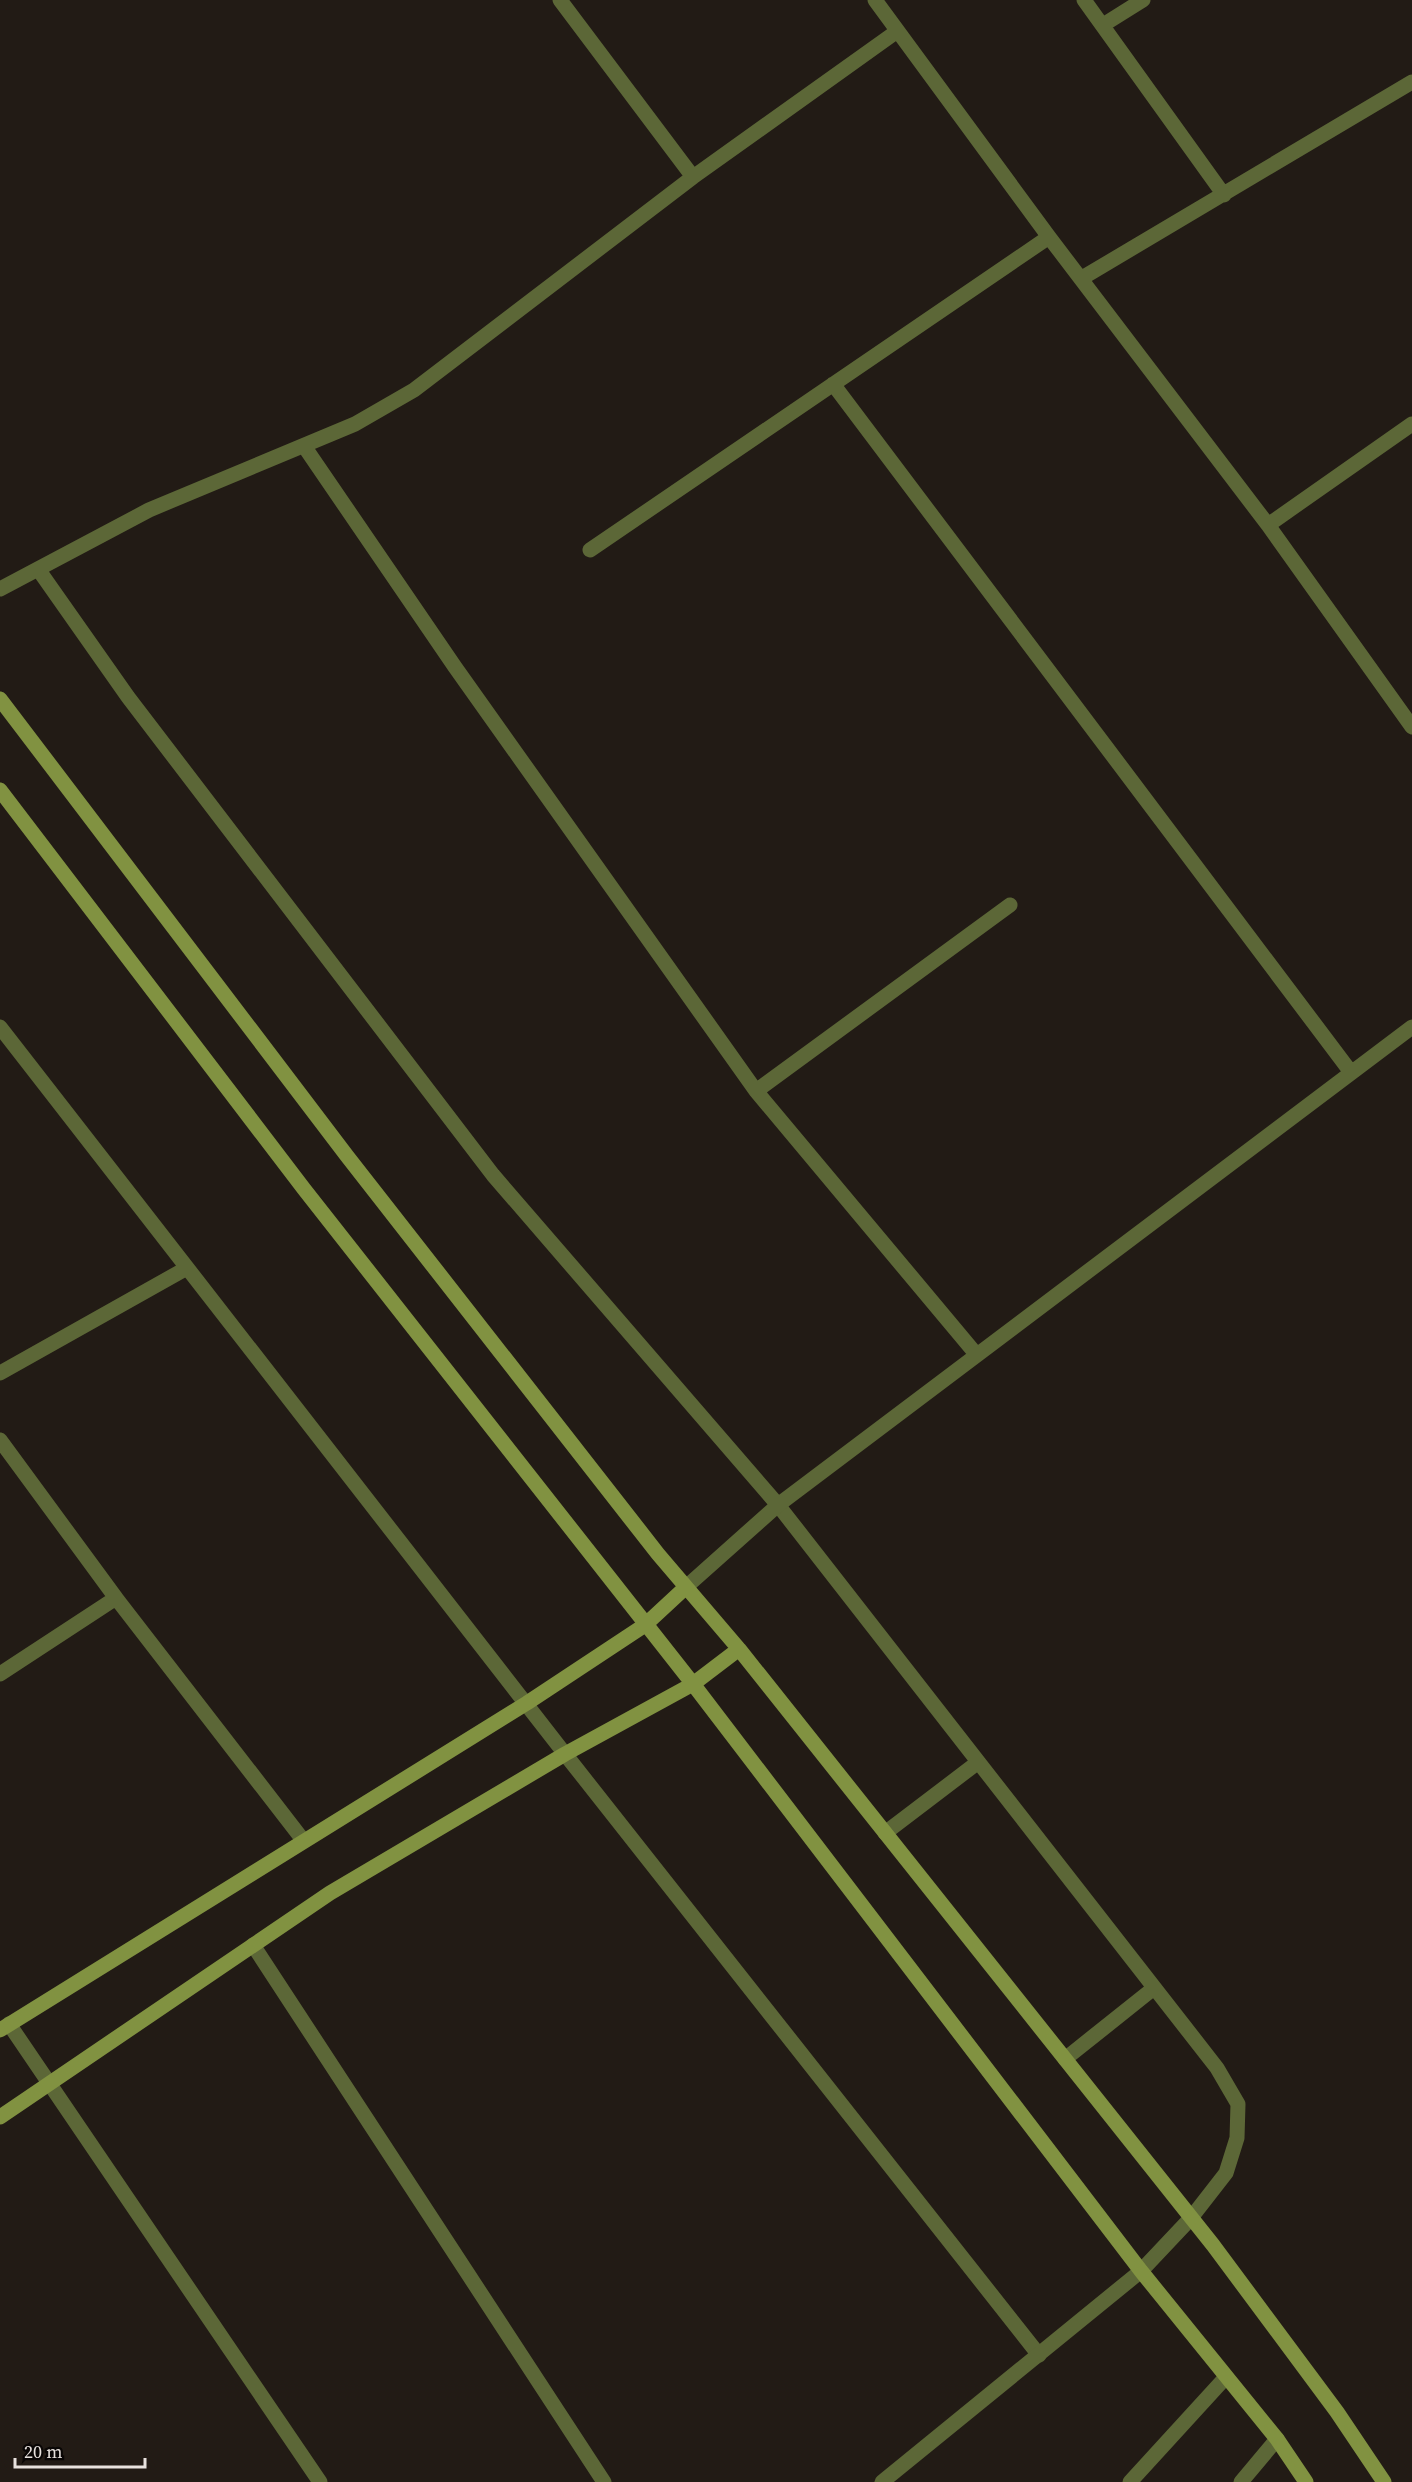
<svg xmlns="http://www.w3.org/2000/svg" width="1412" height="2482" font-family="'Source Serif 4',serif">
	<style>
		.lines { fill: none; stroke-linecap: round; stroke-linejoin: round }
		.lane { stroke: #5c6737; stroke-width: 15 }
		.street { stroke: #5c6737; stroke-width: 15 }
		.secondary { stroke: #819241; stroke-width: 15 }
	</style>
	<rect width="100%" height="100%" fill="#221b15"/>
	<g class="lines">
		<!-- lane -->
		<path class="lane" d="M 778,1505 L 1217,2068 L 1238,2104 L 1237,2138 L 1226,2173 L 1191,2218
			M 565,1754 L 1039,2355
			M 885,1833 L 977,1763
			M 253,1945 L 604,2482
			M 9,2024 L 320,2482
			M 1065,2059 L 1154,1988
			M 1130,2482 L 1226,2377
			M 1241,2482 L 1277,2439"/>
		<!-- street -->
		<path class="street" d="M 560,0 L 693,177
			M 875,0 L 1049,237 L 1268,525 L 1412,727
			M 1084,0 L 1224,195
			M 1103,25 L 1143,0
			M 1082,278 L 1412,82
			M 833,384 L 1350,1071
			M 304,446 L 455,667 L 756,1091 L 976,1354
			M 1268,525 L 1412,424
			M 590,550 L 1049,237
			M 38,569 L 128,697 L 493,1175 L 778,1505
			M 0,589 L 149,510 L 355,424 L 414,390 L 693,177 L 896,32
			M 0,1027 L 565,1754
			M 756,1091 L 1010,905
			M 0,1373 L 187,1268
			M 0,1440 L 116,1598
			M 686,1587 L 778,1505 L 1412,1027
			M 0,1674 L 116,1598 L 303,1840
			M 882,2482 L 1141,2271 L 1191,2218"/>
		<!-- secondary -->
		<path class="secondary" d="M 0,699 L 347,1156 L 658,1554 L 739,1649 L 1213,2245 L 1337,2412 L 1384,2482
			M 0,790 L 304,1189 L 693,1684 L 1141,2271 L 1277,2439 L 1306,2482
			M 0,2030 L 527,1703 L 645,1625 L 686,1587
			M 0,2117 L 330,1893 L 565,1754 L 693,1684 L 739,1649"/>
	</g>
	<!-- scale -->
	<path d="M15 2458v9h130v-9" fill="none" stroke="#e8e2de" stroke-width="3"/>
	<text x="24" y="2458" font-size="18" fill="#e8e2de" stroke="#090605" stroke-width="4.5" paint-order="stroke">20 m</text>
</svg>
